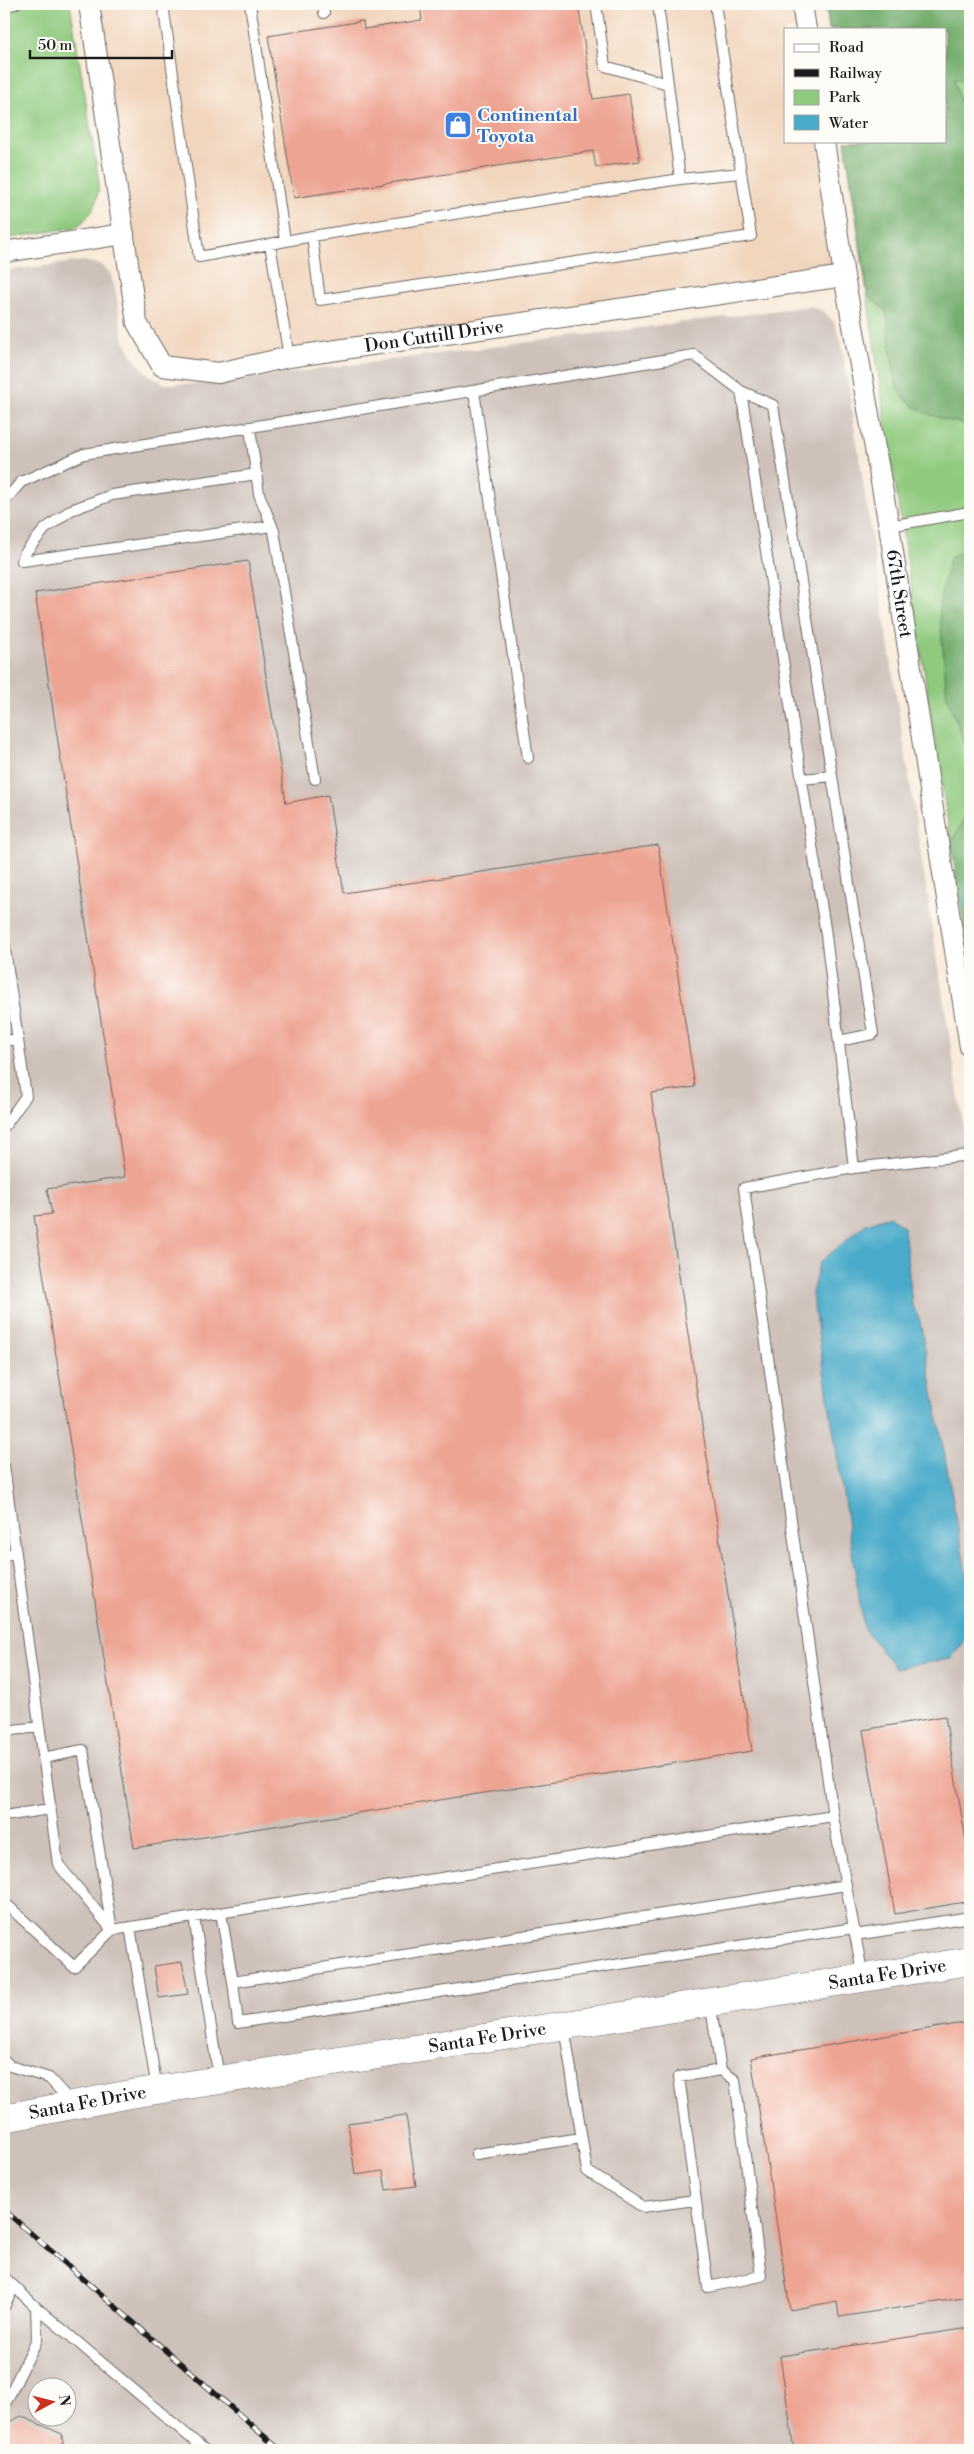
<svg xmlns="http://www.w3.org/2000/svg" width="974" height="2454" font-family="'Libre Bodoni',serif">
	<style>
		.built { fill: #f1d5bd }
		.industrial { fill: #cec1ba; fill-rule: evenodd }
		.green { fill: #90ca7f; stroke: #56734e }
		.forest { fill: #74ae6e; stroke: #486545 }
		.water { fill: #4aaac9; stroke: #336372 }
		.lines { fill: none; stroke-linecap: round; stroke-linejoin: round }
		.stream { stroke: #4aaac9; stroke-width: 5.5 }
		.building { fill: #eea493 }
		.lane-casing { stroke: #69645e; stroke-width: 12 }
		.street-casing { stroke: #69645e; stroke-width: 22 }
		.secondary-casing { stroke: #69645e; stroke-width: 29 }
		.lane { stroke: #fff; stroke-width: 10 }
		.street { stroke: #fff; stroke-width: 20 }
		.secondary { stroke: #fff; stroke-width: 28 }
		.rail-casing { stroke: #1c1c1c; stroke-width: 5.5 }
		.rail { stroke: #fdfcf7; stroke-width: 4; stroke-dasharray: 11; stroke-linecap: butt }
		.labels { text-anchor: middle; stroke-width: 4; stroke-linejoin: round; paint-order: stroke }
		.shop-label { font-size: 18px; font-weight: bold; fill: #366cbe; stroke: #fdfcf7; text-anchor: start }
		.street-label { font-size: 18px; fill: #1c1c1c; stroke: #fdfcf7 }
	</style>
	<rect width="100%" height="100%" fill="#fdfcf7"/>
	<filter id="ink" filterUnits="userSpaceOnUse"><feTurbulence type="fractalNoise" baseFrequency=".02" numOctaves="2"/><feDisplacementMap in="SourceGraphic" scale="10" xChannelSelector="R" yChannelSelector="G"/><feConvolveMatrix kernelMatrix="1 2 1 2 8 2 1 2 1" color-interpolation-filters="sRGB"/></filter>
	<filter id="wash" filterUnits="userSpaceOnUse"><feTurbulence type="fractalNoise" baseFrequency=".0096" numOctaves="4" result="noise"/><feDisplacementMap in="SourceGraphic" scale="20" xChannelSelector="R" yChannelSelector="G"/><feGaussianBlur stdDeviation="1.12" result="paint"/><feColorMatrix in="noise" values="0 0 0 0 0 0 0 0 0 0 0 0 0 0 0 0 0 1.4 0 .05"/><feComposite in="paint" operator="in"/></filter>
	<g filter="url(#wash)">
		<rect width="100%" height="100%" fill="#f9ebda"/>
		<!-- built -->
		<path class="built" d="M 94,4 L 796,4 L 800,29 L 785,29 L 785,141 L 818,141 L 838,272 L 221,367 L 165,358 L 143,318 Z"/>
		<!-- industrial -->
		<path class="industrial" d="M 84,261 L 101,265 L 110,273 L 116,293 L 123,338 L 133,357 L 148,374 L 165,384 L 204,384 L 811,306 L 824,312 L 834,322 L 841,340 L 970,1169 L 970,2450 L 4,2450 L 4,271 ZM 38,2386 L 68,2386 L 68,2416 L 38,2416 Z"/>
		<!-- green -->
		<path class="green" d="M 4,4 L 70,4 L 99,182 C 98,202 93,215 76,227 L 4,239 Z
			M 826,4 L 970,4 L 970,966 L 883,406 L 845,141 L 945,141 L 945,29 L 829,29 Z"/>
		<!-- forest -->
		<path class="forest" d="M 826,4 L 970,4 L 970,80 L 954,79 L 970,143 L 970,425 C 946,421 913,413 899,391 C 893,382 888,325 886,311 L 868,296 L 845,141 L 945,141 L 945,29 L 829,29 Z
			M 970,547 L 970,777 L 965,743 L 947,698 L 939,604 L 950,558 Z
			M 970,807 L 970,966 L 951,844 Z"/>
		<!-- water -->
		<path class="water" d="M 889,1216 L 904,1227 L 912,1304 L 920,1321 L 970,1593 L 970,1631 L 951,1659 L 895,1668 L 864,1629 L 812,1294 L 819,1263 L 866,1224 Z"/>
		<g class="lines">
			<!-- stream -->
			<path class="stream" d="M 970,853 L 967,902 L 970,910"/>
		</g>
		<g id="blocks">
			<!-- building -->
			<path class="building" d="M 420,4 L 578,4 L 593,99 L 629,94 L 640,161 L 596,167 L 593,151 L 294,198 L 268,36 L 363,21 L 364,29 L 422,20 Z
				M 248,561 L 286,803 L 328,795 L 344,893 L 658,845 L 695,1087 L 651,1093 L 752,1751 L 134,1848 L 34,1216 L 52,1214 L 47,1189 L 125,1177 L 35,593 Z
				M 945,1716 L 970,1865 L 970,1901 L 895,1914 L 863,1730 Z
				M 182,1962 L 188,1994 L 159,1998 L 154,1966 Z
				M 970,2022 L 970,2297 L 839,2317 L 837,2301 L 790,2310 L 751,2058 Z
				M 406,2115 L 416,2186 L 386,2190 L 383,2171 L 355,2175 L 348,2123 Z
				M 970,2328 L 970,2450 L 794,2450 L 780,2356 Z
				M 21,2416 L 62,2434 L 64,2450 L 4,2450 L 4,2434 L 9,2422 Z"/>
		</g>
	</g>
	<g filter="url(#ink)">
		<use href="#blocks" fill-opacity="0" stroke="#69645e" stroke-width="1"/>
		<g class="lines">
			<!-- lane casing -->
			<g class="lane-casing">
				<path id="lane" d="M 163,4 L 199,257 L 270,244
					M 250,4 L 285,241
					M 323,4 L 324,13
					M 394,4 L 394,5
					M 596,4 L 605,66 L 668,84
					M 4,6 L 15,4
					M 680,179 L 741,173
					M 312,236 L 680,179 L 658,4
					M 289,357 L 270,244 L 312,236 L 320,300 L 751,236 L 715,4
					M 474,391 L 528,758
					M 741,391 L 773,405 L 873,1034 L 839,1041
					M 250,428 L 259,494 L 274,531 L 315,779
					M 257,474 L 112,495 L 71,510 L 45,529 L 24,554 L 22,561 L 272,526
					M 4,502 L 21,482 L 84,454 L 694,355 L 741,391 L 826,935 L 854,1168 L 970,1155
					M 889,526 L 970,512
					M 802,779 L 832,776
					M 4,942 L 26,1096 L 4,1127
					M 4,1041 L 18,1039
					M 4,1466 L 58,1864 L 112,1930 L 833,1816 L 863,1977
					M 4,1555 L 16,1553
					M 4,1731 L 39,1727
					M 4,1816 L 50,1809
					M 833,1816 L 744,1188 L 854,1168
					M 4,1902 L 74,1967 L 112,1930 L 83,1750 L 43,1758
					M 221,1913 L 233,1982 L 846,1885
					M 194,1917 L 219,2079
					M 130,1927 L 157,2089
					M 855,1935 L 970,1917
					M 233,1982 L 238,2023 L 854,1928
					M 710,2002 L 721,2070 L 679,2077 L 708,2287 L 761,2276 L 735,2080 L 721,2070
					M 564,2026 L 587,2171 L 643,2207 L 695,2200
					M 4,2060 L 10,2066 L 49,2078 L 71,2102
					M 476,2154 L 581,2138
					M 4,2277 L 36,2307 L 205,2450
					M 4,2307 L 14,2287
					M 4,2406 L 37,2340 L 36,2307"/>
			</g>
			<!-- street casing -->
			<g class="street-casing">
				<g id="street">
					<path id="s1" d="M 89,4 L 137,323 L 162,366 L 218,373 L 289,357 L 844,276"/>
					<path d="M 802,4 L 806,29"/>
					<path id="s2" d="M 824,141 L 844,276 L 889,526 L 970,1047"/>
					<path d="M 4,252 L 124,234"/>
				</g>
			</g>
			<!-- secondary casing -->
			<g class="secondary-casing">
				<g id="secondary">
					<path id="s3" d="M 4,2118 L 131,2094 L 970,1961"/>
				</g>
			</g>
			<!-- lane -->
			<use href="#lane" class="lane"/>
			<!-- street -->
			<use href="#street" class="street"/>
			<!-- secondary -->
			<use href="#secondary" class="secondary"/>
			<!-- rail casing -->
			<g class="rail-casing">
				<path id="rail" d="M 4,2210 L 280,2450"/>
			</g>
			<!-- rail -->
			<use href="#rail" class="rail"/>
		</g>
	</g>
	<!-- icons -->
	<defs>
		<g id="shop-square" transform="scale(1.4375)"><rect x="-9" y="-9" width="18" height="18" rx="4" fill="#3f7fe0" stroke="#fdfcf7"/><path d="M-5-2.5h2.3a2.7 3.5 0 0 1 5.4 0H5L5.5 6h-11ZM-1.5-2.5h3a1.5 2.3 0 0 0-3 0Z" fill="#fff"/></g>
	</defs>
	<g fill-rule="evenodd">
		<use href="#shop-square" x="458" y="125"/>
	</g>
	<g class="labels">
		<!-- shop labels -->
		<g class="shop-label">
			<text x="477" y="121">Continental<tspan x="477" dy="21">Toyota</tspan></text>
		</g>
		<!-- street labels -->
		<g class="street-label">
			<text dy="6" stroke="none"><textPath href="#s1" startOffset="648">Don Cuttill Drive</textPath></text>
			<text dy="6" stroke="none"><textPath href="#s2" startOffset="459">67th Street</textPath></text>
			<text dy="6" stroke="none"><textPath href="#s3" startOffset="895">Santa Fe Drive</textPath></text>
			<text dy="6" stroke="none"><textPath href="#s3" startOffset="490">Santa Fe Drive</textPath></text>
			<text dy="6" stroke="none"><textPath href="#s3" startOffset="85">Santa Fe Drive</textPath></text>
		</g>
	</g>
	<!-- margin -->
	<rect width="974" height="2454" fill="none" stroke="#fdfcf7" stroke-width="20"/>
	<!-- legend -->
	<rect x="784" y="28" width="162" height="115" fill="#fdfcf7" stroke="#a3a29f"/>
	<rect x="794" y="44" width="25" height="8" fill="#ffffff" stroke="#a3a29f"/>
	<text x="829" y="52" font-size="15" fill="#1c1c1c">Road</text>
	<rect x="794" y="69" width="25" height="8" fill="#1c1c1c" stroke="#a3a29f"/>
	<text x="829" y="78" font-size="15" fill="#1c1c1c">Railway</text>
	<rect x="794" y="90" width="25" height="15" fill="#90ca7f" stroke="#a3a29f"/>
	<text x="829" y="102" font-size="15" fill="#1c1c1c">Park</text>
	<rect x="794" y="115" width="25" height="15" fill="#4aaac9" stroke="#a3a29f"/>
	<text x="829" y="128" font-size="15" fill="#1c1c1c">Water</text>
	<!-- north arrow -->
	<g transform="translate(52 2402) rotate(83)"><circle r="24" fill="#fdfcf7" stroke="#a3a29f"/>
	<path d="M0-4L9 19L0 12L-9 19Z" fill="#c8321e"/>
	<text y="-8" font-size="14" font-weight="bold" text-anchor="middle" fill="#1c1c1c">N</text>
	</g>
	<!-- scale -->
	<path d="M30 50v8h142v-8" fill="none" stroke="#1c1c1c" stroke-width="2.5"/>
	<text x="38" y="50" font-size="15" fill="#1c1c1c" stroke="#fdfcf7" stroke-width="4" paint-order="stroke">50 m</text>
</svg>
